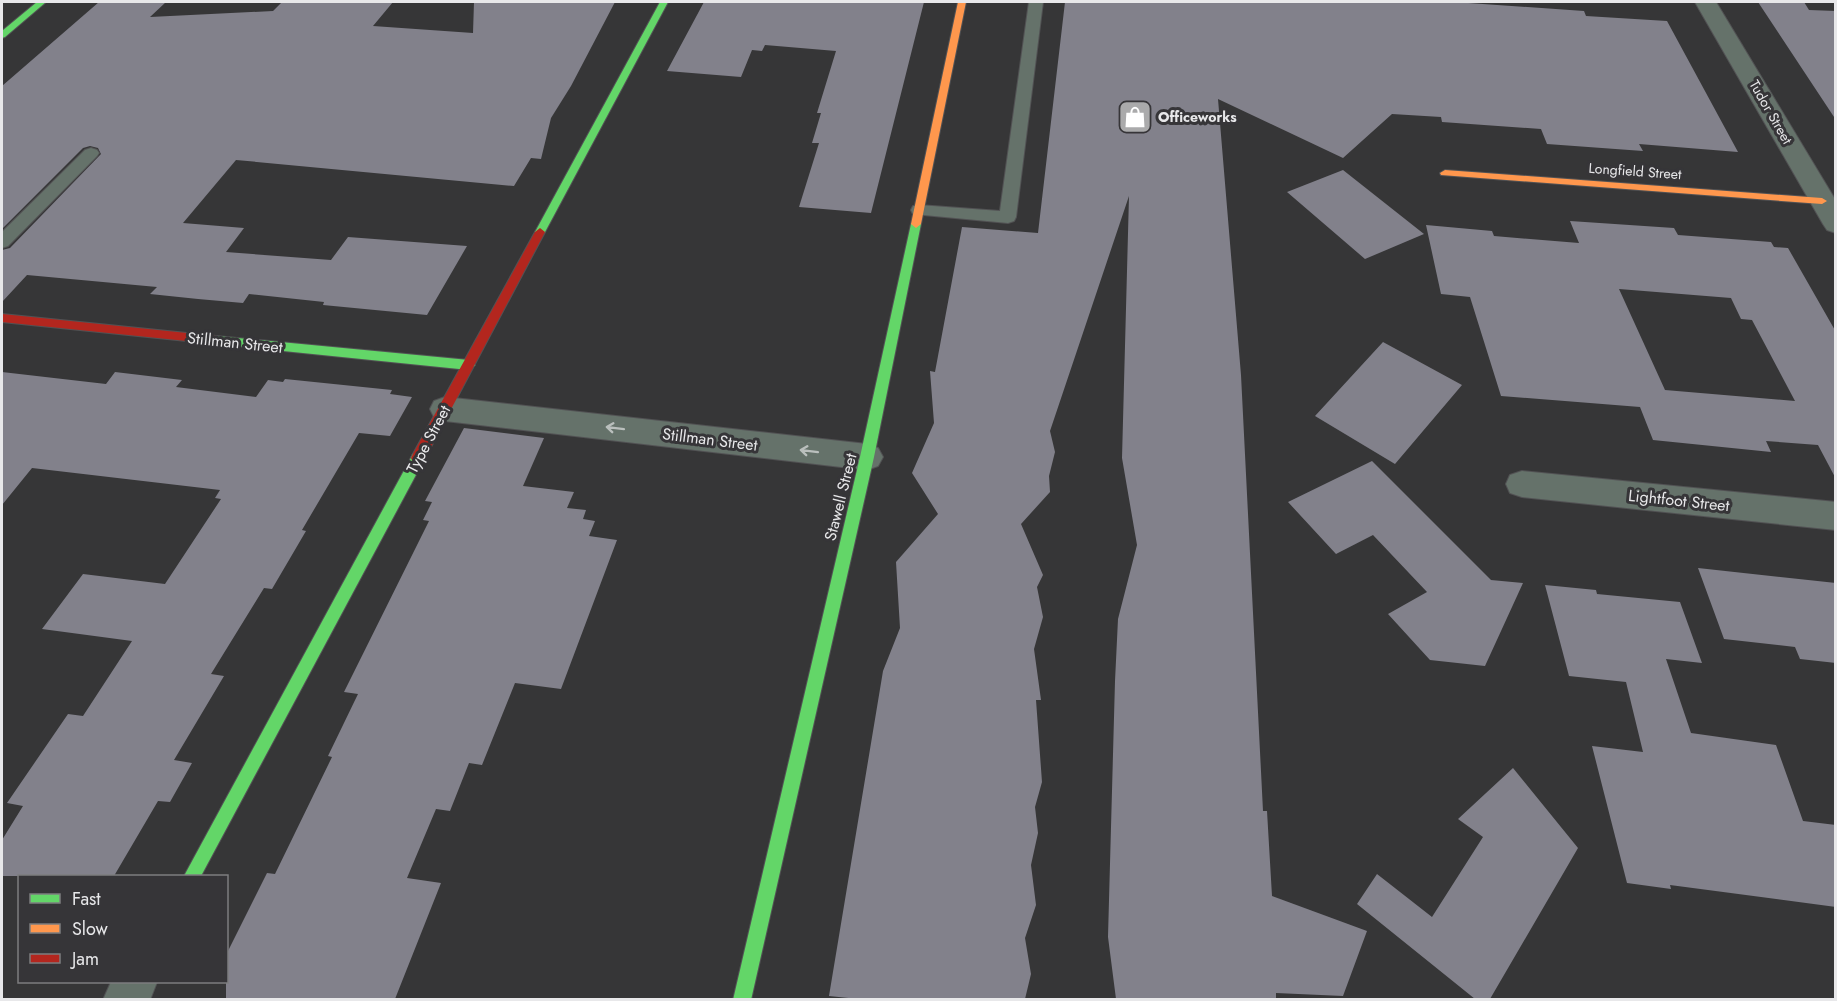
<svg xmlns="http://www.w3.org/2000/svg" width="1837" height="1001" font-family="Jost,sans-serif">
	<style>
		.building { fill: #82818b; fill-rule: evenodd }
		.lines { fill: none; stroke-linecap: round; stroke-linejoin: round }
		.lane-casing { stroke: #525254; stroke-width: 2 }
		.street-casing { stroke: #525254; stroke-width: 2 }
		.fast-casing { stroke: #525254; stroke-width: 2 }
		.slow-casing { stroke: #525254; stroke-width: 2 }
		.jam-casing { stroke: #525254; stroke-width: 2 }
		.lane { fill: #65726a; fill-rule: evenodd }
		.street { fill: #65726a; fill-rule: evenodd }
		.fast { fill: #63d668; fill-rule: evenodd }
		.slow { fill: #ff974d; fill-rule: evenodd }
		.jam { fill: #b3261e; fill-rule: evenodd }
		.oneway { stroke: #babfbd }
		.labels { text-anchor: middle; stroke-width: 6; stroke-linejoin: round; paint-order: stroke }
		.far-street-label { font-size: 14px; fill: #e8e8ea; stroke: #363538 }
		.far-poi-label { font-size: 14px; font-weight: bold; fill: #e8e8ea; stroke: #363538; text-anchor: start }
		.street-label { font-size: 16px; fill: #e8e8ea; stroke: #363538 }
	</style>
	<rect width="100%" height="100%" fill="#363637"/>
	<!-- building -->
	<path class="building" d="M 99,2 L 166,2 L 150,17 L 273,11 L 282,2 L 393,2 L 373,26 L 473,33 L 474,2 L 615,2 L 571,86 L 551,118 L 541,159 L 531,158 L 514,186 L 236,160 L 183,223 L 244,228 L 226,252 L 331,260 L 348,237 L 467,246 L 427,315 L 323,305 L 324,302 L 249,294 L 243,303 L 198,299 L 150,294 L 157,287 L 27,275 L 2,302 L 2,250 L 10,248 L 101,154 L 98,148 L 90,146 L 83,148 L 2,229 L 2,86 Z
		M 704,2 L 924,2 L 871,213 L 799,207 L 819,143 L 812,143 L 821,113 L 817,113 L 836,51 L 765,45 L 762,51 L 752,50 L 741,77 L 667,71 Z
		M 1065,2 L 1454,2 L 1584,11 L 1586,16 L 1667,21 L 1738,152 L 1639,144 L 1643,151 L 1547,144 L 1541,129 L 1442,122 L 1441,117 L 1392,114 L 1343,158 L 1218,99 L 1241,375 L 1263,811 L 1267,811 L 1272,896 L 1367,931 L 1343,996 L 1276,993 L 1276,999 L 1116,999 L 1108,937 L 1115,681 L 1118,619 L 1137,545 L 1122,458 L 1129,196 L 1050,431 L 1055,452 L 1049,476 L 1050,492 L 1021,524 L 1043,575 L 1037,587 L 1043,617 L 1034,649 L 1041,700 L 1036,700 L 1042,782 L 1035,807 L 1038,833 L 1031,865 L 1036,905 L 1025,938 L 1031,974 L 1025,999 L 858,999 L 829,996 L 883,671 L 900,628 L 896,562 L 938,514 L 912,473 L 934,423 L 930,371 L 935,372 L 962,227 L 1038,233 Z
		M 1758,2 L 1804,2 L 1809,10 L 1836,11 L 1836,120 Z
		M 1343,170 L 1424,234 L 1365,259 L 1287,192 Z
		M 1570,221 L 1674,228 L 1678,235 L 1771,242 L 1774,247 L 1788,248 L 1836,332 L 1836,479 L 1818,445 L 1766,441 L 1771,452 L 1653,440 L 1640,407 L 1501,396 L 1470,297 L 1441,294 L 1426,225 L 1492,231 L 1494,236 L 1579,243 ZM 1619,289 L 1731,298 L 1741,319 L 1752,320 L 1795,401 L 1665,390 Z
		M 1383,342 L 1462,385 L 1395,464 L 1315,416 Z
		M 2,372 L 106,384 L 115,372 L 182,380 L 176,387 L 256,397 L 268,380 L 283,382 L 285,379 L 392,390 L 390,394 L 412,397 L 390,436 L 359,433 L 302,530 L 306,531 L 272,589 L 264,588 L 211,674 L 224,676 L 174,760 L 192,763 L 170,802 L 158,801 L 114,876 L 2,876 L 2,840 L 23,806 L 7,803 L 68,714 L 83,716 L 132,641 L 42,629 L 83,574 L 165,584 L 221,499 L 215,498 L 220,490 L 32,468 L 2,505 Z
		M 464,428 L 544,438 L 523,486 L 574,492 L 567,508 L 586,510 L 583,519 L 595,521 L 589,536 L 617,540 L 561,689 L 515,683 L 482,765 L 469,763 L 450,811 L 436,809 L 407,878 L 441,883 L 395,999 L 226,999 L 226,955 L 267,873 L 275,874 L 332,757 L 328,756 L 358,694 L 344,692 L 429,521 L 423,520 L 432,502 L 425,501 Z
		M 1372,461 L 1491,580 L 1523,583 L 1485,666 L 1430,660 L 1388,614 L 1427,592 L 1373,535 L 1336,554 L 1288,502 Z
		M 1698,568 L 1836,583 L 1836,663 L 1800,659 L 1795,647 L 1724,639 Z
		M 1545,585 L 1596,590 L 1597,594 L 1680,602 L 1702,663 L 1666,659 L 1691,733 L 1776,745 L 1803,821 L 1836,825 L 1836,907 L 1670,885 L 1671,889 L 1627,883 L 1592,746 L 1643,752 L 1626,682 L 1569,676 Z
		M 1513,768 L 1578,848 L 1490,999 L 1475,999 L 1357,904 L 1377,874 L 1432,917 L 1483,837 L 1458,819 Z"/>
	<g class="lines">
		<!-- lane casing -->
		<g class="lane-casing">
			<path id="lane" d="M 1029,2 L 1043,2 L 1016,217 L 1014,221 L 1008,223 L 913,214 L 911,210 L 913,206 L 919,205 L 1000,211 Z
				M 91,148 L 97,150 L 99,153 L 97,156 L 8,246 L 2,248 L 2,232 L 85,150 Z"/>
		</g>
		<!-- street casing -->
		<g class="street-casing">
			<path id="street" d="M 1695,2 L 1716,2 L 1836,201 L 1836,233 L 1827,230 L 1823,224 Z
				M 445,397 L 867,444 L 878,448 L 883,457 L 878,466 L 867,470 L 445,421 L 434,417 L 430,409 L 434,401 Z
				M 1522,471 L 1836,502 L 1836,530 L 1522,497 L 1510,493 L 1506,484 L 1510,475 Z
				M 111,982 L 157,982 L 150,1000 L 103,1000 Z"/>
		</g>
		<!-- fast casing -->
		<g class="fast-casing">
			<path id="fast" d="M 37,2 L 46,2 L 5,37 L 2,38 L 2,31 Z
				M 660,2 L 668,2 L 545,232 L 540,236 L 536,235 L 535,232 Z
				M 916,220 L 921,224 L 874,457 L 751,1000 L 733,1000 L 860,457 L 911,224 Z
				M 216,336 L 469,360 L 475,365 L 469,370 L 216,344 L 210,340 Z
				M 418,453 L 423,454 L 425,458 L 201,876 L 184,876 L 413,454 Z"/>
		</g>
		<!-- slow casing -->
		<g class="slow-casing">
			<path id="slow" d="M 958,2 L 966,2 L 921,224 L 916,228 L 911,224 Z
				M 1445,170 L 1822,198 L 1827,201 L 1822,204 L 1441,175 L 1440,173 Z"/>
		</g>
		<!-- jam casing -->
		<g class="jam-casing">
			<path id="jam" d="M 540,228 L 545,232 L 423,462 L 413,462 L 411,458 L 413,454 L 535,232 Z
				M 2,314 L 216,336 L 222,340 L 216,344 L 2,322 Z"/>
		</g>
		<!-- lane -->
		<use href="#lane" class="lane"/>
		<!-- street -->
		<use href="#street" class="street"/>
		<!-- fast -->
		<use href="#fast" class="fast"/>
		<!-- slow -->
		<use href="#slow" class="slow"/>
		<!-- jam -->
		<use href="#jam" class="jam"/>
	</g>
	<!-- one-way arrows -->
	<defs><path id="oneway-shaft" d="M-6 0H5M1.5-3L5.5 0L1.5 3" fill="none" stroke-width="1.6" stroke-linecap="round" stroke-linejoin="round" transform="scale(1.5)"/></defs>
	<g class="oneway">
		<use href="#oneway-shaft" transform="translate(615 428) rotate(-173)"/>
		<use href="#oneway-shaft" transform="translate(809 451) rotate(-173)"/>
	</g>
	<!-- icons -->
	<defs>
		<g id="shop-square" transform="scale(1.725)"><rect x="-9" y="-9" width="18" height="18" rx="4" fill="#aaaaab" stroke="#363538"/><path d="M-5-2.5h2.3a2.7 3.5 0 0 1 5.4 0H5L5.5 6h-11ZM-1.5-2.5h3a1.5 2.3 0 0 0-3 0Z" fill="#fff"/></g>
	</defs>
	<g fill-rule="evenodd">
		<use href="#shop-square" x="1135" y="117"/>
	</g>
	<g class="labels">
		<!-- far-street labels -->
		<g class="far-street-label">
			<text transform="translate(1771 112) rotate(60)" y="5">Tudor Street</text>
			<text transform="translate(1635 171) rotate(4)" y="5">Longfield Street</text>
		</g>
		<!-- far-poi labels -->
		<g class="far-poi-label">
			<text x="1158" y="122">Officeworks</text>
		</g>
		<!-- street labels -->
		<g class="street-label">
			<text transform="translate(235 342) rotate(6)" y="6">Stillman Street</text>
			<text transform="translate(428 439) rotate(-62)" y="6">Type Street</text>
			<text transform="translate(710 439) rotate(7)" y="6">Stillman Street</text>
			<text transform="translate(840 497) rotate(-76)" y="6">Stawell Street</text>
			<text transform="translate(1679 500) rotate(6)" y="6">Lightfoot Street</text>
		</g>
	</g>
	<!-- border -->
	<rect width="1837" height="1001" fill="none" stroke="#e8e8ea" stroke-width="6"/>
	<!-- legend -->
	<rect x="18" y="875" width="210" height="108" fill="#363538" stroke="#7d7d7f" stroke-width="1.5"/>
	<rect x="30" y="894" width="30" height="9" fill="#63d668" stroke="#7d7d7f" stroke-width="1.5"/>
	<text x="72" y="905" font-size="18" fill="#e8e8ea">Fast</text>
	<rect x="30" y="924" width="30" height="9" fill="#ff974d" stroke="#7d7d7f" stroke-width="1.5"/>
	<text x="72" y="935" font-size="18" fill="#e8e8ea">Slow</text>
	<rect x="30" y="954" width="30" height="9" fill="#b3261e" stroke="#7d7d7f" stroke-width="1.5"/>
	<text x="72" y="965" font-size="18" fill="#e8e8ea">Jam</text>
</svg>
